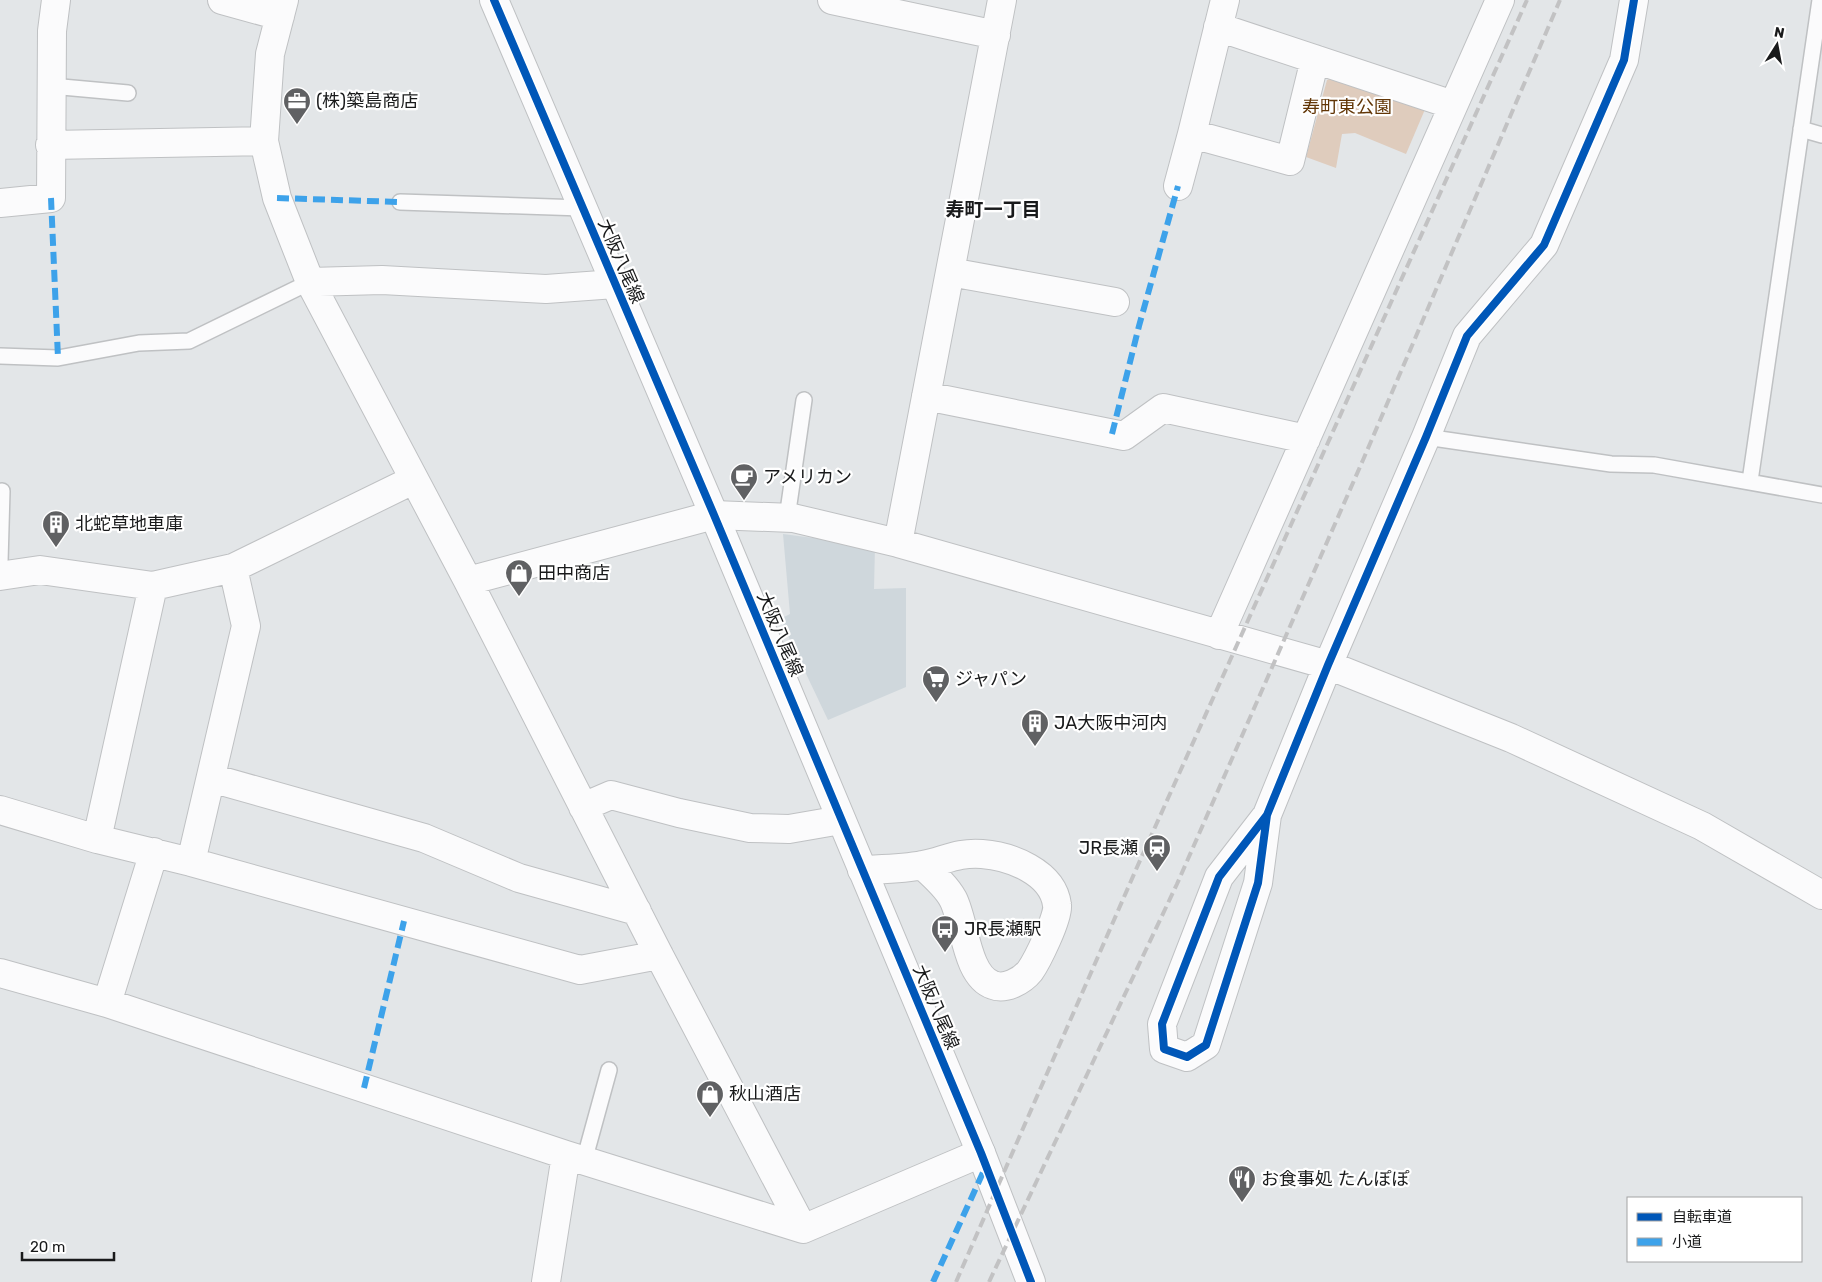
<svg xmlns="http://www.w3.org/2000/svg" width="1822" height="1282" font-family="Rubik,'Noto Sans JP',sans-serif">
	<style>
		.built { fill: #cfd7dc }
		.green { fill: #dfccbd }
		.lines { fill: none; stroke-linecap: round; stroke-linejoin: round }
		.service-casing { stroke: #bfc1c3; stroke-width: 18 }
		.minor-casing { stroke: #bfc1c3; stroke-width: 30 }
		.secondary-casing { stroke: #bfc1c3; stroke-width: 30 }
		.service { stroke: #fbfbfc; stroke-width: 15 }
		.minor { stroke: #fbfbfc; stroke-width: 28 }
		.secondary { stroke: #fbfbfc; stroke-width: 28 }
		.rail { stroke: #c2c2c3; stroke-width: 4; stroke-dasharray: 10 5; stroke-linecap: butt }
		.quiet { stroke: #3da2ea; stroke-width: 6; stroke-dasharray: 12 6; stroke-linecap: butt }
		.cycleway-casing { stroke: #fff; stroke-width: 11 }
		.cycleway { stroke: #0057b8; stroke-width: 8 }
		.labels { text-anchor: middle; stroke-width: 4.5; stroke-linejoin: round; paint-order: stroke }
		.poi-label { font-size: 18px; fill: #191a1b; stroke: #fff; text-anchor: start }
		.park-label { font-size: 18px; fill: #623606; stroke: #fff }
		.street-label { font-size: 18px; fill: #191a1b; stroke: #fff }
		.neighbourhood-label { font-size: 19px; font-weight: bold; fill: #191a1b; stroke: #fff }
	</style>
	<rect width="100%" height="100%" fill="#e3e6e8"/>
	<!-- built -->
	<path class="built" d="M 783,534 L 875,546 L 874,589 L 906,588 L 906,687 L 828,720 L 780,619 L 790,614 Z"/>
	<!-- green -->
	<path class="green" d="M 1338,76 L 1426,107 L 1406,154 L 1355,133 L 1342,134 L 1336,168 L 1306,157 L 1327,80 Z"/>
	<g class="lines">
		<!-- service casing -->
		<g class="service-casing">
			<path id="service" d="M 51,86 L 128,93
				M 1801,129 L 1822,135
				M 400,202 L 582,208
				M 0,356 L 58,358 L 139,343 L 189,341 L 310,282
				M 1426,437 L 1611,464 L 1654,465 L 1822,495
				M 1750,481 L 1820,0
				M 787,518 L 804,400
				M 0,562 L 2,491
				M 584,1161 L 609,1070"/>
		</g>
		<!-- minor casing -->
		<g class="minor-casing">
			<path id="minor" d="M 222,0 L 280,16
				M 284,0 L 270,54 L 264,141 L 277,198 L 310,282 L 468,581 L 659,955 L 803,1229
				M 832,0 L 996,35
				M 1218,27 L 1453,105
				M 1192,134 L 1290,161 L 1315,59
				M 50,145 L 264,141
				M 1178,186 L 1192,134 L 1225,0
				M 0,203 L 51,198 L 52,31 L 56,0
				M 950,272 L 1115,302
				M 310,282 L 382,280 L 546,289 L 615,284
				M 926,396 L 1124,436 L 1163,408 L 1306,439
				M 898,543 L 1002,0
				M 0,576 L 40,570 L 153,586 L 233,568 L 413,480
				M 468,581 L 714,515 L 793,518 L 898,543 L 1328,665 L 1511,738 L 1702,826 L 1822,895
				M 153,586 L 97,839 L 191,862 L 580,970 L 659,955
				M 1219,635 L 1500,0
				M 211,778 L 424,838 L 519,878 L 637,911
				M 583,807 L 611,795 L 679,813 L 750,828 L 789,829 L 841,820
				M 0,810 L 97,839
				M 1267,815 L 1219,877 L 1162,1024 L 1164,1049 L 1187,1057 L 1206,1045 L 1258,883 L 1267,815 L 1328,665 L 1426,437 L 1467,336 L 1544,245 L 1624,60 L 1634,0
				M 191,862 L 246,626 L 233,568
				M 862,870 C 882,869 904,869 923,865 C 944,861 958,852 982,854 C 1010,856 1053,872 1057,905 C 1059,917 1037,961 1030,971 C 1022,981 1005,990 993,985 C 966,976 965,922 953,899 C 946,886 933,875 922,865
				M 0,973 L 107,1003 L 566,1155 L 803,1229 L 981,1153
				M 107,1003 L 154,852
				M 546,1282 L 566,1155"/>
		</g>
		<!-- secondary casing -->
		<g class="secondary-casing">
			<path id="secondary" d="M 494,0 L 714,515 L 981,1153 L 1031,1282"/>
		</g>
		<!-- service -->
		<use href="#service" class="service"/>
		<!-- minor -->
		<use href="#minor" class="minor"/>
		<!-- secondary -->
		<use href="#secondary" class="secondary"/>
		<!-- rail -->
		<path class="rail" d="M 956,1282 L 1138,865 L 1527,0
			M 989,1282 L 1177,884 L 1363,460 L 1560,0"/>
		<!-- quiet -->
		<path class="quiet" d="M 51,198 L 58,358
			M 277,198 L 400,202
			M 1112,434 L 1139,326 L 1178,186
			M 364,1088 L 404,921
			M 933,1282 L 986,1166"/>
		<!-- cycleway casing -->
		<g class="cycleway-casing">
			<path id="cycleway" d="M 494,0 L 714,515 L 981,1153 L 1031,1282
				M 1267,815 L 1219,877 L 1162,1024 L 1164,1049 L 1187,1057 L 1206,1045 L 1258,883 L 1267,815 L 1328,665 L 1426,437 L 1467,336 L 1544,245 L 1624,60 L 1634,0"/>
		</g>
		<!-- cycleway -->
		<use href="#cycleway" class="cycleway"/>
	</g>
	<!-- icons -->
	<defs>
		<g id="office-pin" transform="scale(1.4375)"><path d="M0 17L-7.5 6A9.5 9.5 0 1 1 7.5 6Z" fill="#606163" stroke="#fff"/><path d="M-6-3h4V-5.5h4V-3h4V5H-6ZM-1-4.5V-3h2v-1.5ZM-6 0V1H6V0Z" fill="#fff"/></g>
		<g id="cafe-pin" transform="scale(1.4375)"><path d="M0 17L-7.5 6A9.5 9.5 0 1 1 7.5 6Z" fill="#606163" stroke="#fff"/><path d="M-5.5-4.5H6V0H3Q3 3.5 0 3.5H-2.5Q-5.5 3.5-5.5 0ZM3-3.2v2h1.7v-2ZM-6 4.5H4V6H-6Z" fill="#fff"/></g>
		<g id="building-pin" transform="scale(1.4375)"><path d="M0 17L-7.5 6A9.5 9.5 0 1 1 7.5 6Z" fill="#606163" stroke="#fff"/><path d="M-4-6H4V6H1V3H-1V6H-4ZM-2.5-4.3h1.7v1.8h-1.7ZM.8-4.3h1.7v1.8H.8ZM-2.5-1h1.7V.8h-1.7ZM.8-1h1.7V.8H.8Z" fill="#fff"/></g>
		<g id="shop-pin" transform="scale(1.4375)"><path d="M0 17L-7.5 6A9.5 9.5 0 1 1 7.5 6Z" fill="#606163" stroke="#fff"/><path d="M-5-2.5h2.3a2.7 3.5 0 0 1 5.4 0H5L5.5 6h-11ZM-1.5-2.5h3a1.5 2.3 0 0 0-3 0Z" fill="#fff"/></g>
		<g id="supermarket-pin" transform="scale(1.4375)"><path d="M0 17L-7.5 6A9.5 9.5 0 1 1 7.5 6Z" fill="#606163" stroke="#fff"/><path d="M-6-5.5h2.5l.6 2H6L4.5 2H-2.5L-4.4-4H-6ZM-1.5 3.2a1.3 1.3 0 1 0 .1 0ZM3 3.2a1.3 1.3 0 1 0 .1 0Z" fill="#fff"/></g>
		<g id="station-pin" transform="scale(1.4375)"><path d="M0 17L-7.5 6A9.5 9.5 0 1 1 7.5 6Z" fill="#606163" stroke="#fff"/><path d="M-3-6H3Q5-6 5-4V2Q5 4 3 4L4.5 6H3L1.5 4h-3L-3 6H-4.5L-3 4Q-5 4-5 2V-4Q-5-6-3-6ZM-3.5-4v3h7v-3ZM-3.5 1v1.5H-2V1ZM2 1v1.5H3.5V1Z" fill="#fff"/></g>
		<g id="bus-pin" transform="scale(1.4375)"><path d="M0 17L-7.5 6A9.5 9.5 0 1 1 7.5 6Z" fill="#606163" stroke="#fff"/><path d="M-5-6H5V4H4V6H2V4H-2V6H-4V4H-5ZM-3.5-4V0h7V-4ZM-3.5 1.2v1.5H-2V1.2ZM2 1.2v1.5H3.5V1.2Z" fill="#fff"/></g>
		<g id="restaurant-pin" transform="scale(1.4375)"><path d="M0 17L-7.5 6A9.5 9.5 0 1 1 7.5 6Z" fill="#606163" stroke="#fff"/><path d="M-5-6h1v4h1v-4h1v4h1v-4h1v5L-1.5 .5V6h-2V.5L-5-1ZM5-6V6H3V1.5H1.5Q1.5-4 5-6Z" fill="#fff"/></g>
	</defs>
	<g fill-rule="evenodd">
		<use href="#office-pin" x="297" y="101"/>
		<use href="#cafe-pin" x="744" y="477"/>
		<use href="#building-pin" x="56" y="524"/>
		<use href="#shop-pin" x="519" y="573"/>
		<use href="#supermarket-pin" x="936" y="679"/>
		<use href="#building-pin" x="1035" y="723"/>
		<use href="#station-pin" x="1157" y="848"/>
		<use href="#bus-pin" x="945" y="929"/>
		<use href="#shop-pin" x="710" y="1094"/>
		<use href="#restaurant-pin" x="1242" y="1179"/>
	</g>
	<g class="labels">
		<!-- poi labels -->
		<g class="poi-label">
			<text x="316" y="107">(株)築島商店</text>
			<text x="763" y="483">アメリカン</text>
			<text x="75" y="530">北蛇草地車庫</text>
			<text x="538" y="579">田中商店</text>
			<text x="955" y="685">ジャパン</text>
			<text x="1054" y="729">JA大阪中河内</text>
			<text x="1138" y="854" text-anchor="end">JR長瀬</text>
			<text x="964" y="935">JR長瀬駅</text>
			<text x="729" y="1100">秋山酒店</text>
			<text x="1261" y="1185">お食事処 たんぽぽ</text>
		</g>
		<!-- park labels -->
		<g class="park-label">
			<text x="1347" y="113">寿町東公園</text>
		</g>
		<!-- street labels -->
		<g class="street-label">
			<text transform="translate(621 261) rotate(67)" y="6">大阪八尾線</text>
			<text transform="translate(780 634) rotate(67)" y="6">大阪八尾線</text>
			<text transform="translate(936 1007) rotate(67)" y="6">大阪八尾線</text>
		</g>
		<!-- neighbourhood labels -->
		<g class="neighbourhood-label">
			<text x="993" y="216">寿町一丁目</text>
		</g>
	</g>
	<!-- legend -->
	<rect x="1627" y="1197" width="175" height="65" fill="#ffffff" stroke="#a3a3a4"/>
	<rect x="1637" y="1213" width="25" height="8" fill="#0057b8" stroke="#a3a3a4"/>
	<text x="1672" y="1222" font-size="15" fill="#191a1b">自転車道</text>
	<rect x="1637" y="1238" width="25" height="8" fill="#3da2ea" stroke="#a3a3a4"/>
	<text x="1672" y="1247" font-size="15" fill="#191a1b">小道</text>
	<!-- north arrow -->
	<g transform="translate(1777 45) rotate(11)" stroke="#ffffff" stroke-width="4" paint-order="stroke">
	<path d="M0-4L9 19L0 12L-9 19Z" fill="#191a1b"/>
	<text y="-8" font-size="14" font-weight="bold" text-anchor="middle" fill="#191a1b">N</text>
	</g>
	<!-- scale -->
	<path d="M22 1252v8h92v-8" fill="none" stroke="#191a1b" stroke-width="2.5"/>
	<text x="30" y="1252" font-size="15" fill="#191a1b" stroke="#ffffff" stroke-width="4" paint-order="stroke">20 m</text>
</svg>
